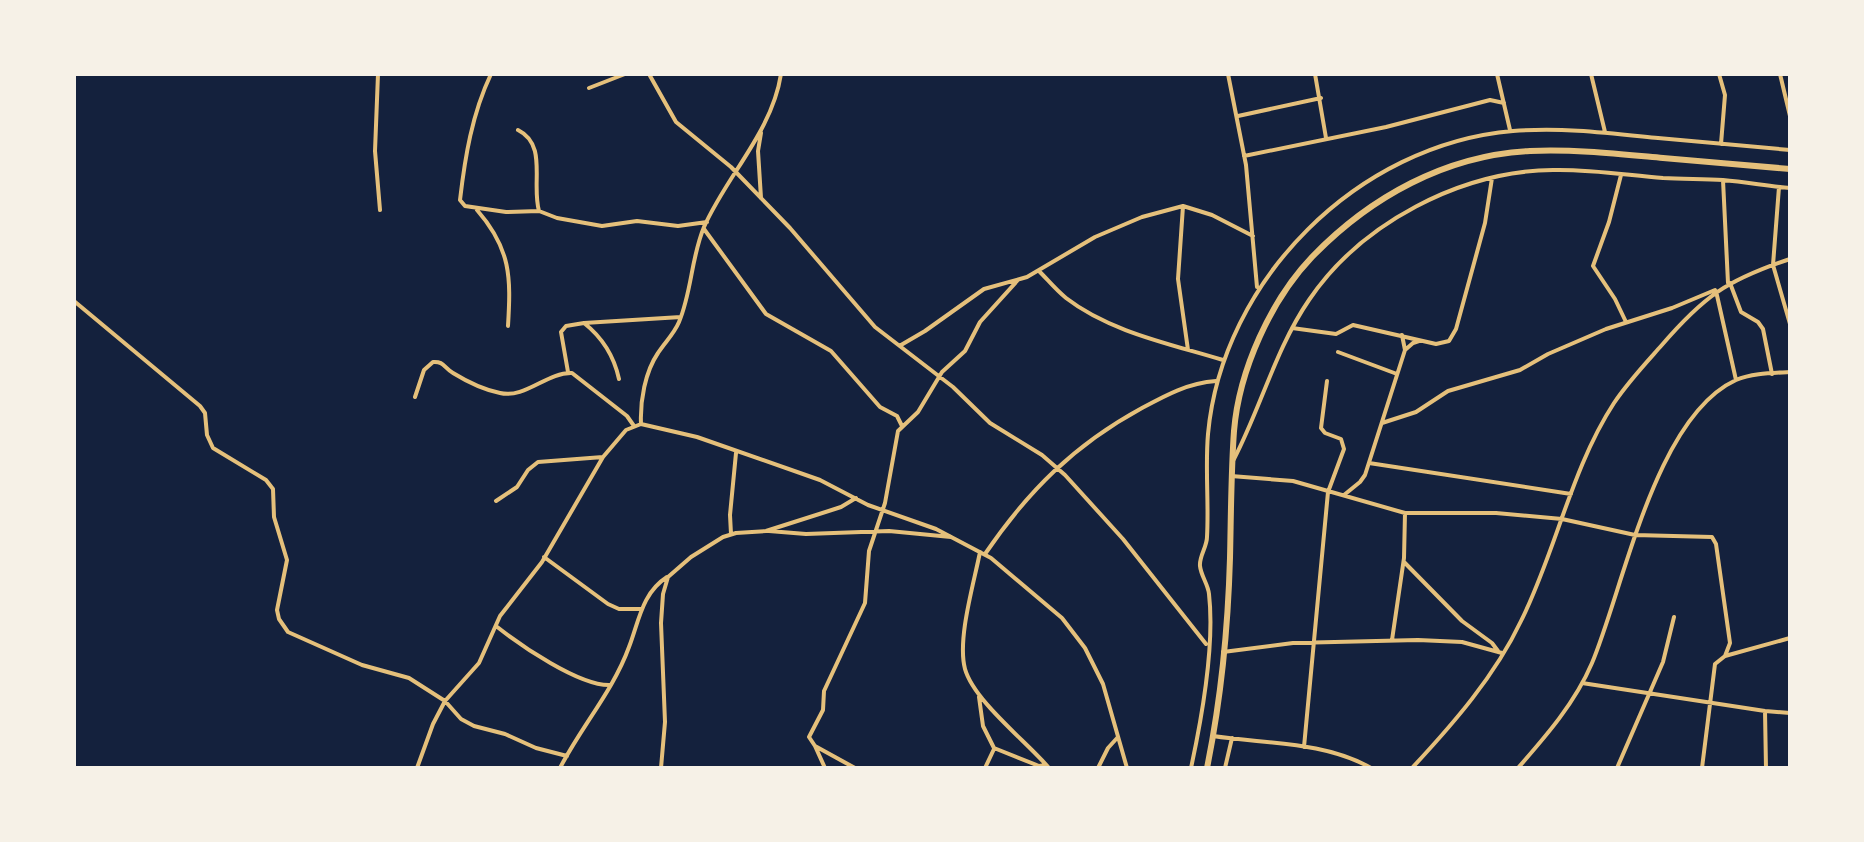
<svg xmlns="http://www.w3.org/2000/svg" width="1864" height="842" font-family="Bitter,serif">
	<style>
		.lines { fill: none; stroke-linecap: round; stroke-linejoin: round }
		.minor { stroke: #e5c07b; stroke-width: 4 }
		.secondary { stroke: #e5c07b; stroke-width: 6 }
	</style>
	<rect width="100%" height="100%" fill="#14213d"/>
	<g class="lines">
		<!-- minor -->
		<path class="minor" d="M 378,74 L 375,151 L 380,210
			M 491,74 C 472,114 465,157 460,200 L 465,206 L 506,212 L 539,211 L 557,218 L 602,226 L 637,221 L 678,226 L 707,222
			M 649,74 L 676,122 L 731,167 L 790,228 L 875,327 L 953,387 L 990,423 L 1042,455 L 1065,475 L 1123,539 L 1206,644
			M 1228,74 L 1246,165 L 1257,287
			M 1315,74 L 1326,138
			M 1497,74 L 1510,130
			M 1591,74 L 1605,132
			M 1719,74 L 1725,95 L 1721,144
			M 1780,74 L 1790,116
			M 589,88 L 625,74
			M 1238,116 L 1321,98
			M 518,130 C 548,145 531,183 539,211
			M 761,133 L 758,151 L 761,198
			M 1244,156 L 1386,127 L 1490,100 L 1504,103
			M 1621,175 L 1609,222 L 1593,266 L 1615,299 L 1626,322
			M 1723,180 L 1728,283
			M 1779,187 L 1773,265 L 1790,324
			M 1183,206 L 1178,279 L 1188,350
			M 477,210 C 511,249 511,277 508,326
			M 704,229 L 766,314 L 831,351 L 880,407 L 897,416 L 902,426
			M 1039,271 C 1048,280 1056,290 1066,298 C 1110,332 1171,344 1223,360
			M 1730,283 L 1741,312 L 1758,322 L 1763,329 L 1772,374
			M 1716,291 L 1736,380
			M 74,301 L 200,406 L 205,413 L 207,435 L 213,448 L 266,480 L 273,489 L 274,517 L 287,560 L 277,610 L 279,619 L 288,632 L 362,665 L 409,678 L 445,701 L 461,719 L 474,726 L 505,734 L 536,748 L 567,756
			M 584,323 L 681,317
			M 1292,328 L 1336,334 L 1353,325 L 1436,344 L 1449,341 L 1456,329 L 1485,223 L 1492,178
			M 901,345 L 925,331 L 984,289 L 1027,277 L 1095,237 L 1142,217 L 1183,206 L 1212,215 L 1253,236
			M 1405,350 L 1413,343 L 1419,341
			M 1338,352 L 1397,374
			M 568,372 L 561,332 L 566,326 L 584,323 C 603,338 614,356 619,379
			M 415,397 L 424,370 L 433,362 C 444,361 444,368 453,373 C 466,381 485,390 500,393 C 525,399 547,372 572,373 L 627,416 L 634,426
			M 1382,423 L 1416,412 L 1448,391 L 1520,370 L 1548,354 L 1606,329 L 1672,308 L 1715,290
			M 641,424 C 640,401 645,372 658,353 C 665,342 674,334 679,322 C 692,291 691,258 704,227 C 727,175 772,132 781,74
			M 1234,459 C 1261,407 1276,348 1309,300 C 1361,223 1461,171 1553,170 C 1590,169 1626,175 1663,178 C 1683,179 1703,179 1723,180 C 1746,182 1768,186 1790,188
			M 1369,463 L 1571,494
			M 1231,476 L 1293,481 L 1405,513 L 1496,513 L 1562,519 L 1635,535 L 1712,537 L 1716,544 L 1730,643 L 1725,656 L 1715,664 L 1702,768
			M 1344,495 L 1360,482 L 1365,475 L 1405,350 L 1402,335
			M 496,501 L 517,487 L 528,470 L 538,462 L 603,457
			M 769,531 L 806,534 L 889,531 L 951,537
			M 731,534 L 730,515 L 736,453
			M 980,552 C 974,583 957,639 965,669 C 974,701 1027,742 1049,768
			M 985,554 C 1028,491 1074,445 1142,408 C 1166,395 1188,383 1216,381
			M 544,557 L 608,604 L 619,609 L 641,609
			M 1404,562 L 1462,621 L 1492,643 L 1498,651
			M 496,626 C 520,645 579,686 610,685
			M 1392,640 L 1404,558 L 1405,513
			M 1223,652 L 1293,643 L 1418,640 L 1462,642 L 1502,653
			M 1725,656 L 1790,638
			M 1582,683 L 1765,711 L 1790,713
			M 979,697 L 983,726 L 994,748 L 1039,766 L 1046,765
			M 1765,711 L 1766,768
			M 1213,736 C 1265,744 1324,741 1371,768
			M 815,746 L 825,768
			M 1304,747 L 1328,492 L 1344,449 L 1341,439 L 1325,433 L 1321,428 L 1327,381
			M 417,768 L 433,724 L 445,701 L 479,663 L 500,616 L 542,562 L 603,457 L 626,430 L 641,424 L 697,437 L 820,480 L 868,505 L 936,529 L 991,558 L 1062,618 L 1085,648 L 1103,684 L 1127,768
			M 560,768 C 581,727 613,691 629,647 C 639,621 642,593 667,577
			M 661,768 L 665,722 L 661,623 L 663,594 L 668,577 L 691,557 L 723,537 L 736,533 L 766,531 L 841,507 L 856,498
			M 855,768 L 815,746 L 809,737 L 823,710 L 824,691 L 865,603 L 869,551 L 885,503 L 898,431 L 918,412 L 942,372 L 965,351 L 980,322 L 1017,281
			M 985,768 L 994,749
			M 1098,768 L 1108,748 L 1118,737
			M 1191,768 C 1202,717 1215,646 1209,594 C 1208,584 1201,576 1200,566 C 1199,556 1207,547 1207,537 C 1209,503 1205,468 1208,434 C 1222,280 1358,144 1513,131 C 1562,127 1609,133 1658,138 C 1702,142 1746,146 1790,150
			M 1225,768 L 1232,738
			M 1412,768 C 1453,724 1495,676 1521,621 C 1556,551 1571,469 1614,403 C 1628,382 1645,364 1661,346 C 1704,296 1727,280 1790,259
			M 1518,768 C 1546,736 1575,703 1592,663 C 1624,587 1655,417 1736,380 C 1752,373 1773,373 1790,372
			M 1617,768 L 1663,662 L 1674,617"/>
		<!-- secondary -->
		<path class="secondary" d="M 1207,768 C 1221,699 1228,628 1230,558 C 1231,515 1231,473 1234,431 C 1239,370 1271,300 1312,257 C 1370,197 1446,155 1530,151 C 1574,149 1619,154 1663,158 C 1705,162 1748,165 1790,169"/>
	</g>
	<!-- border -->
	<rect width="1864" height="842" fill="none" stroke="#f6f1e7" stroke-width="152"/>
</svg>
